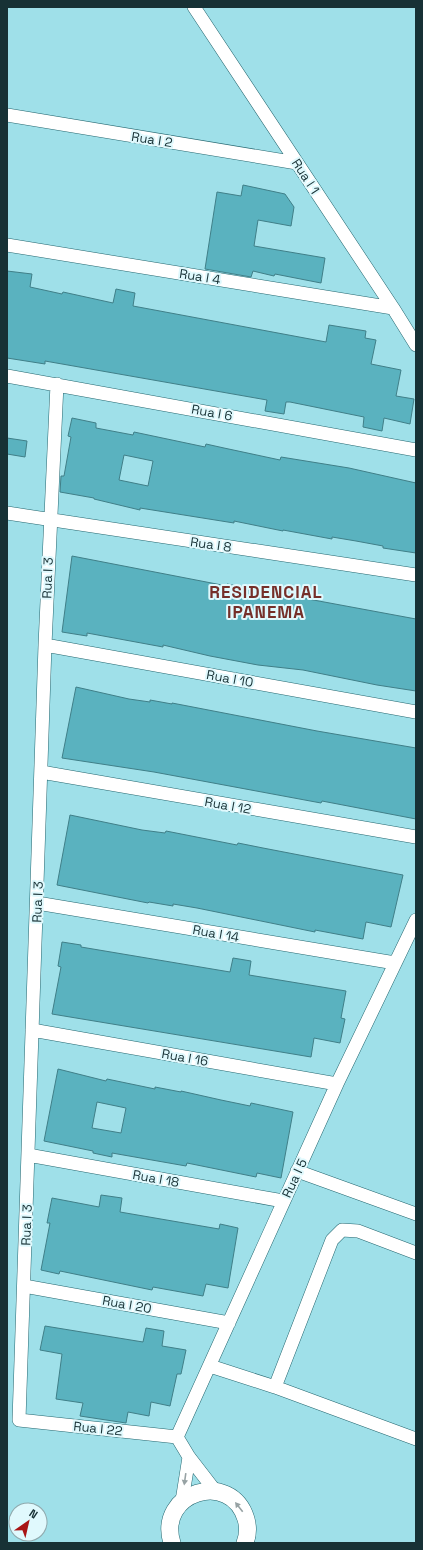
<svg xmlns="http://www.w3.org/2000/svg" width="423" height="1550" font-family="'Space Grotesk',sans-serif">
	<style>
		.building { fill: #5ab2bf; stroke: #407f88; fill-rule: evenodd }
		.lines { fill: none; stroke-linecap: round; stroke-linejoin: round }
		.minor-casing { stroke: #256770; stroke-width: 14 }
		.tertiary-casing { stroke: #256770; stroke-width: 18 }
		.minor { stroke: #fff; stroke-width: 13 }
		.tertiary { stroke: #fff; stroke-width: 17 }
		.oneway { fill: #97a2a4 }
		.labels { text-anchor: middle; stroke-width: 4; stroke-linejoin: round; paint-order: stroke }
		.street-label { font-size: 13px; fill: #173135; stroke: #e0f9fd }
		.district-label { font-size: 17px; font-weight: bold; letter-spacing: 1px; fill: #752f29; stroke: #e0f9fd }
	</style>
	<rect width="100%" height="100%" fill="#9fe0e9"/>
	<!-- building -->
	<path class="building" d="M 243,185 L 285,194 L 294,207 L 291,226 L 258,220 L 254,246 L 325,258 L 321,283 L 275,274 L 274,276 L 253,271 L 251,277 L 205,269 L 217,192 L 241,196 Z
		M 7,271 L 32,274 L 30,287 L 62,294 L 63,292 L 113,303 L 116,289 L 135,293 L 133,306 L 326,342 L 329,325 L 366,331 L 365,338 L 376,340 L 371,364 L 401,370 L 396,396 L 414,399 L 410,424 L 384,418 L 382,431 L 363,427 L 364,417 L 290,402 L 286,402 L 284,414 L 265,411 L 267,400 L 45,361 L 45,364 L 7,358 Z
		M 72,418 L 96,423 L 96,428 L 133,435 L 134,432 L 205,447 L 206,444 L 224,448 L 280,460 L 281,457 L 349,468 L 416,483 L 416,553 L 383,548 L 383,546 L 356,541 L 332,537 L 332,539 L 283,530 L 283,531 L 234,521 L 234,523 L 140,508 L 140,510 L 94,499 L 94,498 L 60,492 L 61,476 L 64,476 L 71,437 L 68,436 ZM 124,455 L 153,461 L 148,486 L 119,480 Z
		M 7,438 L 27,441 L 25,457 L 7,454 Z
		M 72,556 L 227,586 L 227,584 L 416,619 L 416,691 L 377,685 L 303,670 L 258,665 L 210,656 L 163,645 L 163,647 L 87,633 L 87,636 L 62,632 Z
		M 76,687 L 129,699 L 150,702 L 150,700 L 172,704 L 172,703 L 317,731 L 416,748 L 416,819 L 322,801 L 321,803 L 154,772 L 62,758 Z
		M 70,815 L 142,830 L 165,833 L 166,831 L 237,845 L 238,843 L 263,848 L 403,875 L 391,927 L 366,922 L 363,939 L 315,930 L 315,932 L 197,908 L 173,904 L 173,906 L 149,902 L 148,903 L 57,885 Z
		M 62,942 L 81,945 L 81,947 L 230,972 L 233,958 L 251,961 L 249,975 L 346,991 L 341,1018 L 345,1019 L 340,1043 L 314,1038 L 311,1057 L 52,1014 L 61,967 L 58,966 Z
		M 58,1069 L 106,1081 L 107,1079 L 155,1089 L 155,1087 L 181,1092 L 181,1091 L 221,1100 L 250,1106 L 251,1103 L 293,1112 L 281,1178 L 257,1173 L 256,1177 L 187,1163 L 186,1166 L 112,1153 L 112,1157 L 93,1153 L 93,1151 L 44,1141 ZM 97,1102 L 126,1108 L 121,1133 L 92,1128 Z
		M 101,1195 L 122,1198 L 120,1212 L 219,1229 L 220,1224 L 238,1228 L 228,1288 L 206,1284 L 203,1296 L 153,1287 L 152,1290 L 60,1271 L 59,1274 L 41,1270 L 50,1223 L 47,1223 L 52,1198 L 99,1207 Z
		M 45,1326 L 143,1342 L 146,1328 L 164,1331 L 162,1346 L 186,1350 L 181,1374 L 177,1374 L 170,1406 L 151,1402 L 149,1416 L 128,1412 L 126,1423 L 80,1416 L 83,1403 L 56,1399 L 62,1354 L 40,1350 Z"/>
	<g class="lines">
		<!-- minor casing -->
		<g class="minor-casing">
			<path id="minor" d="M 194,7 L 393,308 L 416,345
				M 7,115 L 297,163
				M 7,245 L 393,308
				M 7,376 L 416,450
				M 57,384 L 45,645 L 19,1420 L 177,1437
				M 7,513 L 416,575
				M 45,645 L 416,712
				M 41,772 L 416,837
				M 37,903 L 395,963
				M 32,1030 L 337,1084
				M 28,1155 L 283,1201
				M 297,1171 L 416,1214
				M 24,1286 L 229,1323
				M 210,1366 L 275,1387 L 416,1439
				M 275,1387 L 332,1240 L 342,1230 L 358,1231 L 416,1253
				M 177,1437 L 337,1084 L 416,920
				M 177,1437 L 189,1457 L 216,1492
				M 182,1501 L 189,1457"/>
		</g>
		<!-- tertiary casing -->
		<g class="tertiary-casing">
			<path id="tertiary" d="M 172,1543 C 156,1492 231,1469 246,1519 C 248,1526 248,1535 245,1543"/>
		</g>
		<!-- minor -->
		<use href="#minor" class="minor"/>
		<!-- tertiary -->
		<use href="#tertiary" class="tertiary"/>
	</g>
	<!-- one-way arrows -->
	<defs><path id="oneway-solid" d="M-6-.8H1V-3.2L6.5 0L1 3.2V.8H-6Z"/></defs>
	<g class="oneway">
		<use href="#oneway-solid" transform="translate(185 1479) rotate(98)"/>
		<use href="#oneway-solid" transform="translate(239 1507) rotate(-128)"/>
	</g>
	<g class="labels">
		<!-- street labels -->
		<g class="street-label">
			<text transform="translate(152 139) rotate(9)" y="5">Rua I 2</text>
			<text transform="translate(306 176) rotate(57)" y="5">Rua I 1</text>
			<text transform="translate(200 276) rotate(9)" y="5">Rua I 4</text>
			<text transform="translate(212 412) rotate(10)" y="5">Rua I 6</text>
			<text transform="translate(211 544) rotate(8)" y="5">Rua I 8</text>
			<text transform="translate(47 578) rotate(-88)" y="5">Rua I 3</text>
			<text transform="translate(230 678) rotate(10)" y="5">Rua I 10</text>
			<text transform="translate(228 805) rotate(10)" y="5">Rua I 12</text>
			<text transform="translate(37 902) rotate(-88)" y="5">Rua I 3</text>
			<text transform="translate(216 933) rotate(10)" y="5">Rua I 14</text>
			<text transform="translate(185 1057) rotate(10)" y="5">Rua I 16</text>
			<text transform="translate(156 1178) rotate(10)" y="5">Rua I 18</text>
			<text transform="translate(294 1178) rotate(-65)" y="5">Rua I 5</text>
			<text transform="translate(26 1225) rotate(-88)" y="5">Rua I 3</text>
			<text transform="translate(127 1304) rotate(10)" y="5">Rua I 20</text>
			<text transform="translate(98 1428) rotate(6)" y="5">Rua I 22</text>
		</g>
		<!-- district labels -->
		<g class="district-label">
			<text x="266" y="598">RESIDENCIAL<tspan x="266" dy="20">IPANEMA</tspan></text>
		</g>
	</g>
	<!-- border -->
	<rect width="423" height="1550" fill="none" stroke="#173135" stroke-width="16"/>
	<!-- north arrow -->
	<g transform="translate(28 1522) rotate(34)"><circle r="19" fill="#e0f9fd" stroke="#90a9ad"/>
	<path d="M0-3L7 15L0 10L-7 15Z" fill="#a91516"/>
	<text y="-6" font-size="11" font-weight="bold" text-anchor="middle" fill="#173135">N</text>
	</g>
</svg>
